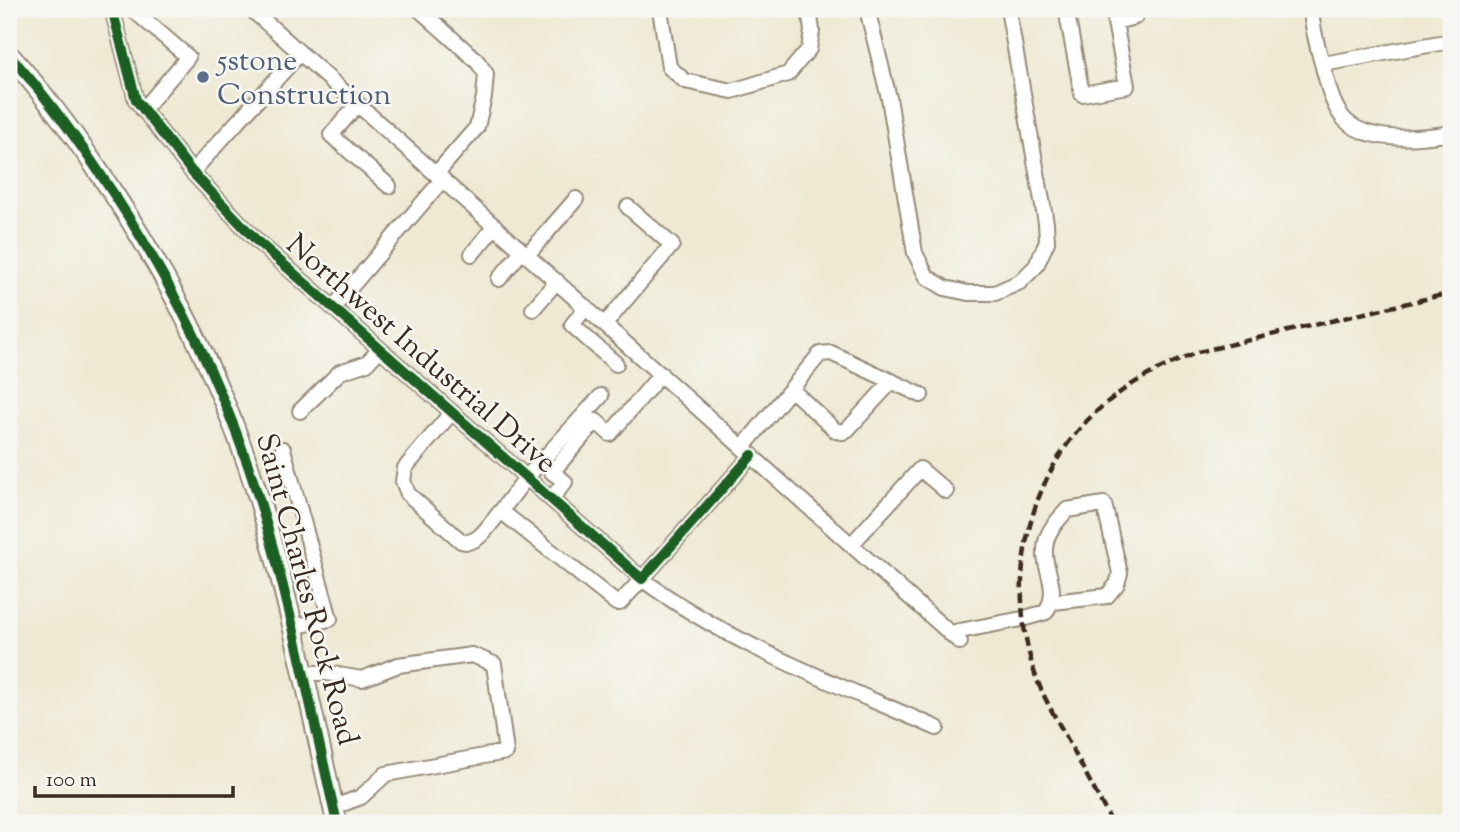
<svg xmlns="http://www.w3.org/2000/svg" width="1460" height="832" font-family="'Sorts Mill Goudy',serif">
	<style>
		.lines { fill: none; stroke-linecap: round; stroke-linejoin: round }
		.minor-casing { stroke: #958a78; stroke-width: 18 }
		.major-casing { stroke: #958a78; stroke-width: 23 }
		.minor { stroke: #fff; stroke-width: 14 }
		.major { stroke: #fff; stroke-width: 19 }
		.rail { stroke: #3b2a1e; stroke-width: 4.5; stroke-dasharray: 10 5; stroke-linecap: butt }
		.cycleway-casing { stroke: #f6f6f2; stroke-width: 15 }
		.cycleway { stroke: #1b5e20; stroke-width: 10 }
		.service-dot { fill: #5c6f8a; stroke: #f6f6f2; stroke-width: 2.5 }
		.labels { text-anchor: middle; stroke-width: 5; stroke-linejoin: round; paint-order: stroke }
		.service-label { font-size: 30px; fill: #4e5e75; stroke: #f6f6f2; text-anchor: start }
		.street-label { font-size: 30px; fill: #3b2a1e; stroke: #f6f6f2 }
	</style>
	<rect width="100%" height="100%" fill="#f6f6f2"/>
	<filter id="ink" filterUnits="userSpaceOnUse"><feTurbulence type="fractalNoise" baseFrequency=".0143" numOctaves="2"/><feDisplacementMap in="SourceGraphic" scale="14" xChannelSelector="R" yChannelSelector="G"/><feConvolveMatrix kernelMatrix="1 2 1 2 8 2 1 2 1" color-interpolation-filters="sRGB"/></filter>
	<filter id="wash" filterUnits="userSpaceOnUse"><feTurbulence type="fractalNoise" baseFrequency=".00686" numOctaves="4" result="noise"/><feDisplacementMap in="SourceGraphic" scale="28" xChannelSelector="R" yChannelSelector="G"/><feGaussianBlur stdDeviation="1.57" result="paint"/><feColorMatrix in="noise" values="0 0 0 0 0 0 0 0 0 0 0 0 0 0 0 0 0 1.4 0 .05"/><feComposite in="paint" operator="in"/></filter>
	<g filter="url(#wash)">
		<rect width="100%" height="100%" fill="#efe9d3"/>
	</g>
	<g filter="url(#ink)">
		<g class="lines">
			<!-- minor casing -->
			<g class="minor-casing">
				<path id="minor" d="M 112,9 L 136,100 L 192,172 L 257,241 L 642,579 L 752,455
					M 132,9 L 188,57 L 143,110
					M 251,9 L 960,642
					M 419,9 L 477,61 L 486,74 L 484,97 L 477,127 L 436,174
					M 660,9 L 669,67 L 685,81 L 732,91 L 788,74 L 809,49 L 812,31 L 809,9
					M 867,9 L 889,98 L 915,253 L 927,277 L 945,288 L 968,293 L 995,293 L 1020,282 L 1036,266 L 1047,242 L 1046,223 L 1008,9
					M 1066,9 L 1082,94 L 1127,86 L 1115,22 L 1135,17 L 1134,9
					M 1311,9 C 1312,29 1318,48 1323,67 C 1328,84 1332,108 1346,121 C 1371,144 1421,138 1451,133
					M 1323,64 L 1451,41
					M 358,104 L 331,135 L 389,186
					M 192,172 L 300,53
					M 472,254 L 495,226
					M 527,255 L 576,199
					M 499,279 L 522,251
					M 586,307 L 572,325 L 616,364
					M 333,308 L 443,179
					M 533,309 L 557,281
					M 605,324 L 672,245 L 628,207
					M 791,389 L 836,431 L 843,432 L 848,429 L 892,381
					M 300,411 L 340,372 L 367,363 L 380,349
					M 452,412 L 405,468 L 403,481 L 408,494 L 461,541 C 478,547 490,523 501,511 L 616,603 L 620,603 L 642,579 C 730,645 837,684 937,728
					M 743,447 L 820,354 L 831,353 L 921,395
					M 283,449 L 330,619 L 292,627
					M 551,499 L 565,482 L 552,472 L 596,421 L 610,434 L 661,374
					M 501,511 L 526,478 L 601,396
					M 851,545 L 920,469 L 946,491
					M 949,633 L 1022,619 L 1046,612 C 1062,586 1040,568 1046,542 C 1048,530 1059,519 1067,510 L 1104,504 L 1120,573 L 1117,584 L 1107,596 L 1053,602
					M 303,673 L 327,673 L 362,679 L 398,665 L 472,655 L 494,664 L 506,752 L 386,774 L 361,797 L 334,807"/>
			</g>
			<!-- major casing -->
			<g class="major-casing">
				<path id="major" d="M 9,55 C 42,91 72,132 99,172 C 168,273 223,382 259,499 C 291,605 312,715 337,823"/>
			</g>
			<!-- minor -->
			<use href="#minor" class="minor"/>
			<!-- major -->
			<use href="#major" class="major"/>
			<!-- rail -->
			<path class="rail" d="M 1112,823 C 1096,793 1080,763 1064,733 C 1053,713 1041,693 1034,671 C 1004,576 1029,463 1110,400 C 1137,378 1167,365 1198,352 L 1451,293"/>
			<!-- cycleway casing -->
			<g class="cycleway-casing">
				<path id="cycleway" d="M 112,9 L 136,100 L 192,172 L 257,241 L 642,579 L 752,455
					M 9,55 C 42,91 72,132 99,172 C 168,273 223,382 259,499 C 291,605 312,715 337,823"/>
			</g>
			<!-- cycleway -->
			<use href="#cycleway" class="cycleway"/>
		</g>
	</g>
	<!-- markers -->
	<circle class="service-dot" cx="203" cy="77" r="7"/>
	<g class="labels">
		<!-- service labels -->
		<g class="service-label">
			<text x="217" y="70">5stone<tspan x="217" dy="34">Construction</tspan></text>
		</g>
		<!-- street labels -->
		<g class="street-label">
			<text transform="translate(422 353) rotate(41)" y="10">Northwest Industrial Drive</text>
			<text transform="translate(308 589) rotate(75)" y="10">Saint Charles Rock Road</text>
		</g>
	</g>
	<!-- margin -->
	<rect width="1460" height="832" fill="none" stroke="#f6f6f2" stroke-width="35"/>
	<!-- scale -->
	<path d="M35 786v10h198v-10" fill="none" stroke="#3b2a1e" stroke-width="3.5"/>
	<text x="46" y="786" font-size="21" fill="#3b2a1e" stroke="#f6f6f2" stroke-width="5" paint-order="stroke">100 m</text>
</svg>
